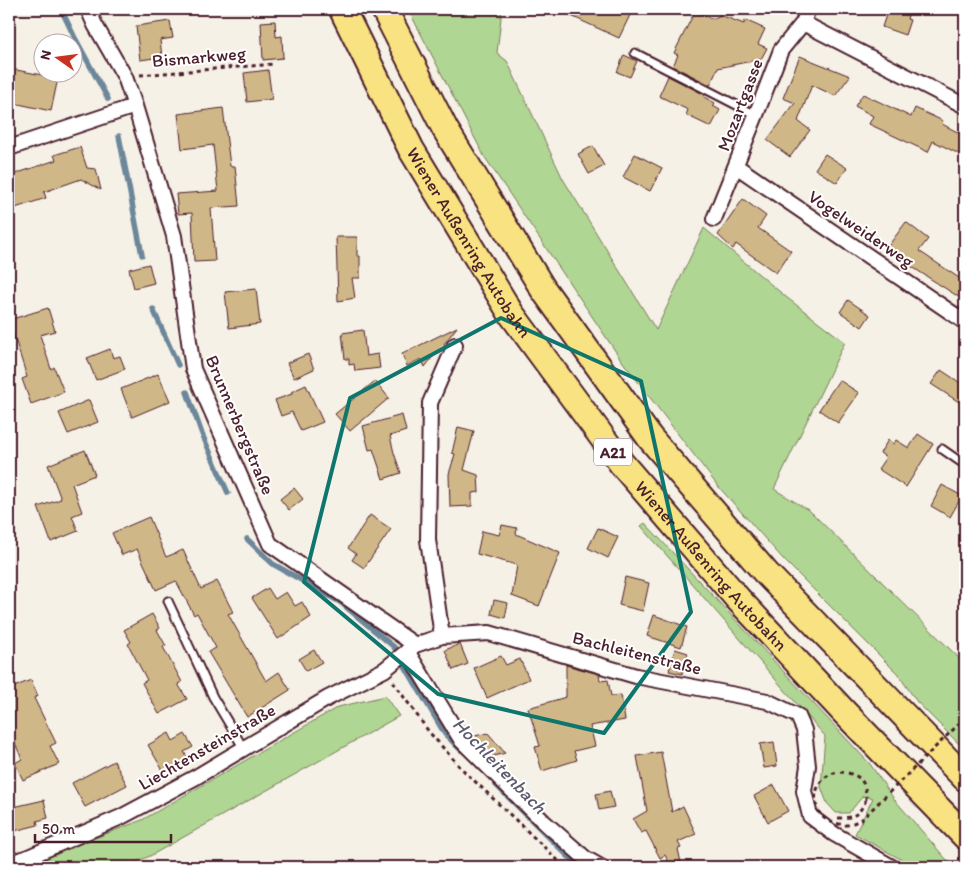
<svg xmlns="http://www.w3.org/2000/svg" width="974" height="876" font-family="Itim,sans-serif">
	<style>
		.green { fill: #afd692; stroke: #7c7a5e }
		.lines { fill: none; stroke-linecap: round; stroke-linejoin: round }
		.stream { stroke: #6c879a; stroke-width: 5.5 }
		.building { fill: #d0b787; stroke: #4a1f2b }
		.service-casing { stroke: #4a1f2b; stroke-width: 11 }
		.minor-casing { stroke: #4a1f2b; stroke-width: 18 }
		.motorway-casing { stroke: #4a1f2b; stroke-width: 29 }
		.path { stroke: #4a1f2b; stroke-width: 3; stroke-dasharray: 4 4; stroke-linecap: butt }
		.service { stroke: #fff; stroke-width: 7 }
		.minor { stroke: #fff; stroke-width: 14 }
		.motorway { stroke: #f8e281; stroke-width: 25 }
		.path-bridge { stroke: #4a1f2b; stroke-width: 3; stroke-dasharray: 4 4; stroke-linecap: butt }
		.marked { fill: none; stroke: #0f766e; stroke-width: 4; stroke-linejoin: round }
		.labels { text-anchor: middle; stroke-width: 4; stroke-linejoin: round; paint-order: stroke }
		.shield { fill: #fff; stroke: #80626b; stroke-width: 1 }
		.shield-label { font-size: 16px; font-weight: bold; fill: #4a1f2b }
		.street-label { font-size: 18px; fill: #4a1f2b; stroke: #fff }
		.water-label { font-size: 19px; font-style: italic; fill: #5e5c6c; stroke: #fff }
	</style>
	<rect width="100%" height="100%" fill="#f6f1e7"/>
	<filter id="ink" filterUnits="userSpaceOnUse"><feTurbulence type="fractalNoise" baseFrequency=".02" numOctaves="2"/><feDisplacementMap in="SourceGraphic" scale="10" xChannelSelector="R" yChannelSelector="G"/><feConvolveMatrix kernelMatrix="1 2 1 2 8 2 1 2 1" color-interpolation-filters="sRGB"/></filter>
	<g filter="url(#ink)">
		<!-- green -->
		<path class="green" d="M 408,9 L 502,9 L 497,53 L 507,61 L 563,179 L 656,330 L 704,228 L 786,297 L 845,342 L 774,489 L 810,511 L 960,659 L 965,668 L 965,750 L 917,702 L 898,674 L 784,560 L 717,485 L 622,361 L 484,156 Z
			M 645,523 L 870,764 L 894,799 L 946,859 L 958,867 L 915,867 L 855,834 L 873,798 L 863,796 L 849,813 L 836,813 L 827,803 L 821,787 L 825,736 L 641,526 Z
			M 385,696 L 399,716 L 150,856 L 124,867 L 19,867 L 142,820 L 338,707 Z"/>
		<g class="lines">
			<!-- stream -->
			<path class="stream" d="M 61,9 L 74,36 L 108,99
				M 119,136 L 142,255
				M 153,309 L 178,365
				M 187,392 L 202,434 L 228,493
				M 247,539 L 273,564 L 340,602 L 394,647 L 445,734 L 461,750
				M 496,785 L 569,857 L 586,867"/>
		</g>
		<!-- building -->
		<path class="building" d="M 556,9 L 623,9 L 631,13 L 619,38 Z
			M 888,9 L 910,9 L 907,19 L 910,20 L 905,35 L 882,27 Z
			M 695,11 L 713,19 L 720,15 L 744,24 L 745,20 L 765,29 L 758,44 L 767,48 L 761,59 L 718,68 L 710,85 L 673,66 L 678,55 L 674,53 Z
			M 170,21 L 173,38 L 160,40 L 162,57 L 140,60 L 136,26 Z
			M 275,21 L 276,37 L 282,36 L 283,58 L 263,60 L 261,22 Z
			M 624,55 L 637,61 L 630,77 L 617,72 Z
			M 800,56 L 850,76 L 835,96 L 812,85 L 798,121 L 810,130 L 790,157 L 767,140 L 795,103 L 783,98 Z
			M 11,69 L 58,78 L 51,111 L 9,102 L 9,80 Z
			M 268,70 L 272,99 L 247,102 L 244,73 Z
			M 668,76 L 705,95 L 704,97 L 715,103 L 713,106 L 720,110 L 711,127 L 686,115 L 688,110 L 659,96 Z
			M 863,94 L 911,117 L 915,108 L 943,121 L 942,124 L 965,136 L 965,157 L 933,141 L 928,152 L 869,124 L 873,116 L 855,106 Z
			M 223,108 L 230,166 L 235,166 L 239,206 L 211,208 L 215,261 L 194,262 L 192,213 L 178,214 L 176,194 L 218,191 L 213,145 L 182,149 L 178,114 Z
			M 593,146 L 604,166 L 589,174 L 578,154 Z
			M 80,147 L 87,168 L 96,169 L 101,190 L 81,179 L 44,192 L 46,198 L 9,210 L 9,176 L 56,160 L 54,155 Z
			M 635,154 L 662,168 L 650,191 L 623,177 Z
			M 825,154 L 847,168 L 837,183 L 815,169 Z
			M 743,199 L 766,216 L 758,228 L 791,251 L 776,273 L 736,244 L 733,249 L 718,235 Z
			M 906,222 L 928,239 L 919,251 L 965,282 L 965,301 L 909,265 L 908,266 L 886,249 Z
			M 336,237 L 357,237 L 357,256 L 360,256 L 360,278 L 352,278 L 355,298 L 338,301 Z
			M 149,264 L 154,283 L 134,288 L 129,269 Z
			M 256,289 L 260,324 L 229,328 L 225,292 Z
			M 848,300 L 870,315 L 862,327 L 840,312 Z
			M 48,308 L 55,331 L 40,335 L 51,369 L 54,367 L 64,392 L 31,404 L 22,379 L 27,377 L 9,320 Z
			M 457,327 L 444,344 L 445,346 L 444,348 L 437,351 L 425,367 L 421,359 L 407,366 L 402,354 Z
			M 363,330 L 366,356 L 378,354 L 380,368 L 355,371 L 354,364 L 349,365 L 349,359 L 345,359 L 342,333 Z
			M 110,349 L 113,358 L 120,356 L 125,369 L 96,380 L 87,358 Z
			M 308,354 L 314,369 L 294,378 L 287,363 Z
			M 941,370 L 965,386 L 965,393 L 959,402 L 931,384 Z
			M 158,374 L 170,401 L 132,417 L 121,389 Z
			M 839,380 L 859,393 L 838,423 L 819,410 Z
			M 375,381 L 389,398 L 350,431 L 335,414 Z
			M 306,385 L 323,422 L 301,431 L 292,412 L 281,416 L 275,400 L 292,394 L 291,392 Z
			M 89,400 L 98,422 L 68,434 L 59,413 Z
			M 402,415 L 406,431 L 390,436 L 394,453 L 401,473 L 383,479 L 373,449 L 369,450 L 363,426 Z
			M 458,427 L 474,431 L 464,470 L 478,475 L 479,492 L 472,493 L 472,506 L 450,507 L 449,474 L 455,454 L 452,453 Z
			M 918,434 L 933,444 L 906,487 L 878,469 L 886,457 L 880,453 L 888,440 L 894,444 L 896,440 L 909,448 Z
			M 85,450 L 95,475 L 72,484 L 82,512 L 72,516 L 78,531 L 51,542 L 38,507 L 61,499 L 48,465 Z
			M 942,485 L 962,496 L 950,517 L 931,506 Z
			M 294,488 L 303,499 L 289,510 L 280,499 Z
			M 370,515 L 391,529 L 364,568 L 352,560 L 356,554 L 348,548 Z
			M 149,517 L 166,557 L 183,550 L 201,589 L 217,581 L 233,612 L 228,614 L 266,681 L 279,672 L 290,690 L 247,717 L 208,652 L 216,648 L 197,613 L 194,615 L 176,581 L 156,590 L 137,549 L 122,555 L 112,533 Z
			M 502,525 L 517,528 L 516,534 L 560,553 L 539,606 L 512,596 L 517,565 L 477,554 L 482,531 L 499,535 Z
			M 598,528 L 618,537 L 608,558 L 588,548 Z
			M 625,577 L 649,583 L 643,611 L 619,605 Z
			M 268,588 L 275,599 L 286,592 L 295,606 L 302,602 L 311,617 L 278,639 L 252,598 Z
			M 494,600 L 508,603 L 505,618 L 491,614 Z
			M 152,614 L 160,628 L 157,630 L 166,646 L 163,647 L 182,682 L 178,684 L 187,699 L 159,714 L 142,683 L 147,680 L 128,644 L 131,642 L 124,630 Z
			M 654,615 L 687,627 L 681,647 L 647,636 Z
			M 460,644 L 468,664 L 453,670 L 445,650 Z
			M 675,649 L 688,653 L 682,674 L 669,671 Z
			M 314,650 L 322,662 L 306,671 L 299,659 Z
			M 501,656 L 506,665 L 520,659 L 529,679 L 487,698 L 474,668 Z
			M 566,665 L 599,674 L 600,681 L 608,680 L 611,696 L 621,695 L 625,720 L 590,726 L 595,746 L 574,751 L 577,760 L 542,771 L 535,747 L 540,746 L 528,708 L 566,697 Z
			M 31,680 L 38,696 L 34,698 L 56,743 L 50,746 L 59,764 L 23,780 L 15,763 L 22,759 L 9,730 L 9,689 Z
			M 169,733 L 173,741 L 185,734 L 193,747 L 184,752 L 189,760 L 165,774 L 148,745 Z
			M 488,733 L 505,753 L 491,757 L 470,737 Z
			M 774,742 L 777,766 L 764,768 L 760,744 Z
			M 661,752 L 672,812 L 683,806 L 696,834 L 678,842 L 681,848 L 678,849 L 682,867 L 671,867 L 665,855 L 660,858 L 646,831 L 641,833 L 633,819 L 647,811 L 637,756 Z
			M 114,761 L 127,785 L 85,807 L 72,783 Z
			M 774,785 L 788,811 L 768,822 L 754,796 Z
			M 610,791 L 614,807 L 599,810 L 596,794 Z
			M 44,800 L 48,818 L 37,821 L 38,825 L 14,831 L 12,823 L 9,824 L 9,808 Z"/>
		<g class="lines">
			<!-- service casing -->
			<g class="service-casing">
				<path id="service" d="M 635,53 L 756,115
					M 942,449 L 965,465
					M 168,601 L 213,697 L 244,749"/>
			</g>
			<!-- minor casing -->
			<g class="minor-casing">
				<path id="minor" d="M 88,9 L 95,25 L 125,77 L 135,106 L 174,236 L 193,369 L 270,544 L 415,645
					M 803,23 L 965,106
					M 9,148 L 135,106
					M 736,166 L 965,322
					M 714,219 L 756,115 L 781,50 L 803,23 L 808,9
					M 442,636 L 428,540 L 430,403 L 455,345
					M 407,651 L 462,741 L 544,822 L 585,858 L 601,867
					M 9,863 L 26,858 L 121,817 L 196,777 L 328,698 L 384,670 L 415,645 L 442,636 L 489,633 L 636,676 L 767,701 L 798,716 L 804,730 L 808,766 L 804,791 L 810,816 L 834,834 L 892,867"/>
			</g>
			<!-- motorway casing -->
			<g class="motorway-casing">
				<g id="motorway">
					<path id="s1" d="M 342,9 L 411,149 L 510,312 L 622,464 L 738,599 L 845,713 L 965,836"/>
					<path d="M 384,9 L 445,129 L 543,289 L 650,438 L 766,573 L 965,778"/>
				</g>
			</g>
			<!-- path -->
			<path class="path" d="M 140,75 L 275,64
				M 393,682 L 429,732 L 461,768 L 565,867
				M 838,818 C 854,818 859,815 866,800"/>
			<!-- service -->
			<use href="#service" class="service"/>
			<!-- minor -->
			<use href="#minor" class="minor"/>
			<!-- motorway -->
			<use href="#motorway" class="motorway"/>
			<!-- path-bridge -->
			<path class="path-bridge" d="M 866,800 C 866,789 865,780 854,775 C 814,759 801,816 835,823 C 839,824 843,825 847,825 C 852,824 857,821 861,820 L 965,718"/>
		</g>
	</g>
	<!-- marked area -->
	<path class="marked" d="M 501,318 L 641,381 L 691,612 L 604,733 L 438,694 L 304,582 L 350,398 Z"/>
	<g class="labels">
		<!-- shield labels -->
		<rect class="shield" x="594" y="438.5" width="38" height="27" rx="4"/>
		<g class="shield-label">
			<text x="613" y="458">A21</text>
		</g>
		<!-- street labels -->
		<g class="street-label">
			<text transform="translate(199 57) rotate(-5)" y="6">Bismarkweg</text>
			<text transform="translate(740 105) rotate(-69)" y="6">Mozartgasse</text>
			<text transform="translate(861 229) rotate(34)" y="6">Vogelweiderweg</text>
			<text dy="6" stroke="none"><textPath href="#s1" startOffset="266">Wiener Außenring Autobahn</textPath></text>
			<text transform="translate(240 425) rotate(67)" y="6">Brunnerbergstraße</text>
			<text dy="6" stroke="none"><textPath href="#s1" startOffset="671">Wiener Außenring Autobahn</textPath></text>
			<text transform="translate(637 653) rotate(14)" y="6">Bachleitenstraße</text>
			<text transform="translate(207 747) rotate(-30)" y="6">Liechtensteinstraße</text>
		</g>
		<!-- water labels -->
		<g class="water-label">
			<text transform="translate(500 765) rotate(46)" y="7">Hochleitenbach</text>
		</g>
	</g>
	<!-- margin -->
	<rect width="974" height="876" fill="none" stroke="#fff" stroke-width="30"/>
	<rect x="15" y="15" width="944" height="846" fill="none" stroke="#4a1f2b" stroke-width="2" filter="url(#ink)"/>
	<!-- north arrow -->
	<g transform="translate(58 58) rotate(284)"><circle r="24" fill="#ffffff" stroke="#b7a5aa"/>
	<path d="M0-4L9 19L0 12L-9 19Z" fill="#c8321e"/>
	<text y="-8" font-size="14" font-weight="bold" text-anchor="middle" fill="#4a1f2b">N</text>
	</g>
	<!-- scale -->
	<path d="M35 834v8h136v-8" fill="none" stroke="#4a1f2b" stroke-width="2.5"/>
	<text x="42" y="834" font-size="15" fill="#4a1f2b" stroke="#ffffff" stroke-width="4" paint-order="stroke">50 m</text>
</svg>
